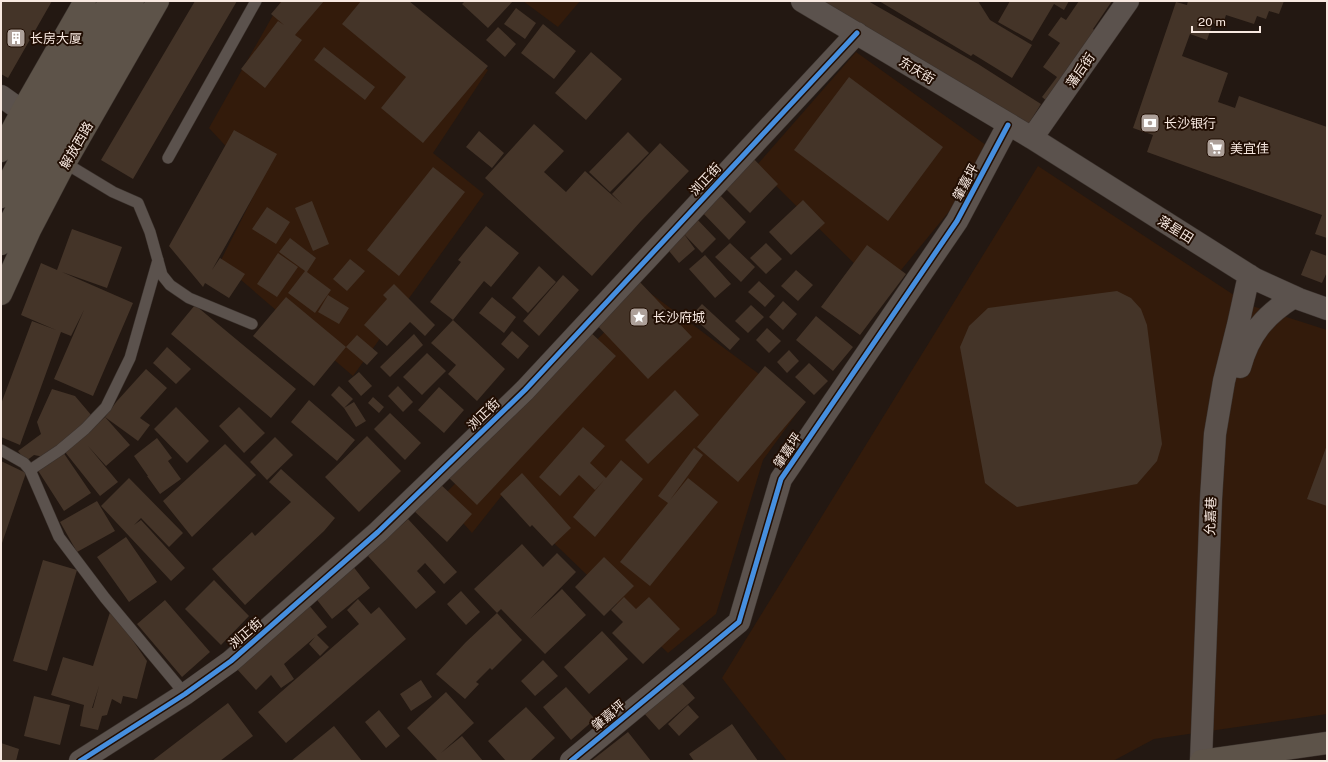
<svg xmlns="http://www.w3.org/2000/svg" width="1328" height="762" font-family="'Public Sans','Noto Sans SC',sans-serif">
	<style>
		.built { fill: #331b0b }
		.building { fill: #443428; fill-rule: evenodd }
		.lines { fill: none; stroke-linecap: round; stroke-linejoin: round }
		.lane-casing { stroke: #3b322d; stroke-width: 12 }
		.street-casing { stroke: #3b322d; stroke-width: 23 }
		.secondary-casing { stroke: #3b322d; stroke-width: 23 }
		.lane { stroke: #5b524d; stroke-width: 11 }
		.street { stroke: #5b524d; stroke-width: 22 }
		.secondary { stroke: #5d5349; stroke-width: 22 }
		.cycleway-casing { stroke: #210e03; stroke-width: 8 }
		.cycleway { stroke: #468fdf; stroke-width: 5 }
		.labels { text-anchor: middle; stroke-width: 4; stroke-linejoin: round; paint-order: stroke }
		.poi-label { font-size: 13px; fill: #f8e9e1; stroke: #210e03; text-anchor: start }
		.street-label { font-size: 13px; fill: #f8e9e1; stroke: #210e03 }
	</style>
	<rect width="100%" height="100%" fill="#231812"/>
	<!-- built -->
	<path class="built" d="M 281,1 L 391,1 L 488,70 L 433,153 L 484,194 L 353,376 L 220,262 L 260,183 L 209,128 Z
		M 523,1 L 580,1 L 558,27 Z
		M 856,52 L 997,153 L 883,292 L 756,166 Z
		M 1038,166 L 1249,305 L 1327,330 L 1327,714 L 1154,739 L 1113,761 L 787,761 L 722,678 Z
		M 646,290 L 802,406 L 763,460 L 716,614 L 668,653 L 503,494 L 472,533 L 441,498 Z"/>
	<!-- building -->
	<path class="building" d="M 1,1 L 52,1 L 8,78 L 1,74 Z
		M 195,1 L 237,1 L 133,179 L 101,160 Z
		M 282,1 L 324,1 L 295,35 L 302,40 L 265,88 L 241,69 L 278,21 L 284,25 L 271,14 Z
		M 361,1 L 409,1 L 488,66 L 423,143 L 381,108 L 406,77 L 342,24 Z
		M 465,1 L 513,1 L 488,28 L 462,4 Z
		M 818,1 L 868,1 L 978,64 L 1041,104 L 1026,128 Z
		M 879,1 L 978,1 L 990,20 L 1032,45 L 1012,78 L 973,54 L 971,56 Z
		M 1010,1 L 1069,1 L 1064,10 L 1054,4 L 1032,41 L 998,22 Z
		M 1079,1 L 1112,1 L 1093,29 L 1099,34 L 1048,102 L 1042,97 L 1057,77 L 1043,67 L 1060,43 L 1048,35 L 1061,17 L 1066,20 Z
		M 1188,1 L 1284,1 L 1279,14 L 1269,11 L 1266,19 L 1257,16 L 1254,24 L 1226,15 L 1222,27 L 1213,23 L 1207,40 L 1190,34 L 1182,56 L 1228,73 L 1218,102 L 1235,108 L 1239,96 L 1327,127 L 1327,238 L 1315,234 L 1322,215 L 1147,152 L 1153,135 L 1133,128 L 1176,2 L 1187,5 Z
		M 516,8 L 536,23 L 525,39 L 504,24 Z
		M 543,24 L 576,51 L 554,79 L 521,53 Z
		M 498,27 L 516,44 L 505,57 L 486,40 Z
		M 324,47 L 375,87 L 365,100 L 314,60 Z
		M 591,52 L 622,79 L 586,120 L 555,93 Z
		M 849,77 L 943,147 L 888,221 L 794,150 Z
		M 534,124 L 564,151 L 544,172 L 566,192 L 585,171 L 622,204 L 612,194 L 660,143 L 689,171 L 641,221 L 592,276 L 485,178 Z
		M 234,130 L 277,154 L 212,270 L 220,258 L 245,274 L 229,298 L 205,283 L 203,287 L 169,246 Z
		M 479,131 L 504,153 L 492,168 L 466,147 Z
		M 628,132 L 649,153 L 610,192 L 589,172 Z
		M 751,156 L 778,184 L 750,213 L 722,185 Z
		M 433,167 L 465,192 L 399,276 L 367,250 Z
		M 717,192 L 746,222 L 729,240 L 699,209 Z
		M 803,200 L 825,223 L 791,255 L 769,232 Z
		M 312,201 L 329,244 L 313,251 L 295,208 Z
		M 267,207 L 290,222 L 276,244 L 252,229 Z
		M 694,216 L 716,239 L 702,253 L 684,234 L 695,249 L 679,263 L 665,246 Z
		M 486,226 L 519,253 L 491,287 L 484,281 L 453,320 L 430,302 L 461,262 L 458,260 Z
		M 72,229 L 122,247 L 107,288 L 62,272 L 133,303 L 93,396 L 54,379 L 84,310 L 71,336 L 61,332 L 20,445 L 1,437 L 1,404 L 32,321 L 56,330 L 21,315 L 41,263 L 57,270 Z
		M 290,238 L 316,258 L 307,272 L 331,290 L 315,313 L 288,293 L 305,271 L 279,252 Z
		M 730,243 L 755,267 L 741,282 L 715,257 Z
		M 766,243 L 782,259 L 766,274 L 750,258 Z
		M 867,245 L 906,274 L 860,335 L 821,307 Z
		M 1311,250 L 1327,256 L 1327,272 L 1322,283 L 1301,275 Z
		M 278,253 L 298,267 L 277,297 L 257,284 Z
		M 705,255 L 731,284 L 715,298 L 689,269 Z
		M 350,259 L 365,271 L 347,291 L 333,279 Z
		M 539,266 L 556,282 L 528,313 L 512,298 Z
		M 796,270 L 813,285 L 798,301 L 781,286 Z
		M 563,275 L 579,290 L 539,336 L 523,321 Z
		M 638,280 L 692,337 L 648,379 L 594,322 Z
		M 759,281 L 775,296 L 765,307 L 748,292 Z
		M 394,284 L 435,325 L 425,336 L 410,322 L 387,346 L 364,325 L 387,299 L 383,295 Z
		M 1117,291 L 1131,298 L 1141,309 L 1147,325 L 1162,444 L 1157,461 L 1137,484 L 1017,507 L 999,494 L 985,483 L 960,347 L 969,326 L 988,308 Z
		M 328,295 L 349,308 L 339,324 L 318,312 Z
		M 286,297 L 346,347 L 357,335 L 378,353 L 367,365 L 346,347 L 314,386 L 253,336 Z
		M 492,297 L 516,317 L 504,333 L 479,313 Z
		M 783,301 L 797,314 L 783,330 L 769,317 Z
		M 702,304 L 740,339 L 730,350 L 691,316 Z
		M 195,305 L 296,389 L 271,418 L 171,334 Z
		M 751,305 L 764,317 L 748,333 L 735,321 Z
		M 816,316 L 853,347 L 833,371 L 796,340 Z
		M 453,320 L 505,369 L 477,401 L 448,374 L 456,365 L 431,343 Z
		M 767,328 L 781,341 L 769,353 L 756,340 Z
		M 587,329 L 616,356 L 477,505 L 448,477 Z
		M 512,331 L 529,346 L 518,359 L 501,344 Z
		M 414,334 L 423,345 L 390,377 L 380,367 Z
		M 167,347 L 191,369 L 176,384 L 153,363 Z
		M 789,350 L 799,361 L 787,373 L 777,362 Z
		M 427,353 L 446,371 L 422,395 L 403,377 Z
		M 809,363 L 828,381 L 814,395 L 795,377 Z
		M 765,366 L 806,402 L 738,482 L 697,447 Z
		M 146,369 L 167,388 L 140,418 L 150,425 L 138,441 L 105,417 L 130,445 L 106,466 L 88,446 L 118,482 L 100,496 L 65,452 L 105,417 L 117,401 Z
		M 359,372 L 372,386 L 361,396 L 348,381 Z
		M 339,386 L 353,399 L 344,408 L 331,395 Z
		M 398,386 L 413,402 L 403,412 L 388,396 Z
		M 439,387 L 464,410 L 444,433 L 418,410 Z
		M 52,389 L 75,396 L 92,416 L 44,457 L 34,455 L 26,461 L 18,451 L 41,434 L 37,422 Z
		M 675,390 L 699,415 L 648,464 L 625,440 Z
		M 373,397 L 384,407 L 379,413 L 368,403 Z
		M 309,400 L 355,440 L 337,461 L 291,422 Z
		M 354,402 L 366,421 L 356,427 L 344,408 Z
		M 176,407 L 209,441 L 187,463 L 154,429 Z
		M 239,407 L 265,433 L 244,453 L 219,426 Z
		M 390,413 L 421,443 L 405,460 L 374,429 Z
		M 583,427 L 605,446 L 590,463 L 606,478 L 621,460 L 643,479 L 595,537 L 573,517 L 604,480 L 595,490 L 579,475 L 560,496 L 539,477 Z
		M 367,436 L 401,471 L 359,512 L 325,477 Z
		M 275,437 L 293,455 L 267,480 L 250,462 Z
		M 157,438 L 172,458 L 168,461 L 181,479 L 160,494 L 147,476 L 148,476 L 134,456 Z
		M 225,444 L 256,475 L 192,537 L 163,501 Z
		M 1327,445 L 1327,506 L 1307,499 Z
		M 694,448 L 703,455 L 670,500 L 688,478 L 718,502 L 650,586 L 620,562 L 668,503 L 658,496 Z
		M 63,452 L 91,493 L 64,511 L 37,469 Z
		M 1,461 L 26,473 L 1,546 Z
		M 281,469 L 335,518 L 324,531 L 245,605 L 212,569 L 252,532 L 255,536 L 291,502 L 269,482 Z
		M 522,473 L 571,528 L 552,546 L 532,525 L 530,527 L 500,494 Z
		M 129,478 L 183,533 L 169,547 L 141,518 L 134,525 L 141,520 L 185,568 L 171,581 L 101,506 Z
		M 438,482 L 472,514 L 447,542 L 412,509 Z
		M 97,501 L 115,531 L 77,552 L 60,522 Z
		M 408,519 L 457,572 L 444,584 L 425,563 L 417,571 L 436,592 L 416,609 L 368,556 Z
		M 126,537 L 157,582 L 129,602 L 97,557 Z
		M 522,544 L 543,567 L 557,553 L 576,572 L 530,619 L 562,589 L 586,615 L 545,654 L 501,609 L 497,613 L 522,640 L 492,670 L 490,668 L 476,682 L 479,684 L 465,699 L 436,674 L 466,642 L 497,613 L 474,589 Z
		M 604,557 L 634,586 L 604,616 L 575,587 Z
		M 43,560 L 77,570 L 47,671 L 13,661 Z
		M 352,565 L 370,588 L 332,619 L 314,596 Z
		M 214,580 L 249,616 L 221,645 L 185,609 Z
		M 461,591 L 480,612 L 466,625 L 447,604 Z
		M 624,597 L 636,609 L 649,597 L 680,629 L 643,664 L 612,633 L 623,622 L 611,610 Z
		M 358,599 L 371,614 L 379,607 L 406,639 L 286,743 L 258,712 L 359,624 L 347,610 Z
		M 165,600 L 210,652 L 182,677 L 137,624 Z
		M 308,604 L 327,627 L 317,635 L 329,647 L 320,656 L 309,644 L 315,637 L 284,664 L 294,679 L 281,688 L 271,675 L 256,690 L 236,668 Z
		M 111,609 L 147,661 L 137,699 L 123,696 L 121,704 L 112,699 L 107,715 L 102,716 L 98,730 L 80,726 L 84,705 L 51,695 L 63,657 L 93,666 ZM 99,686 L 93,708 L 92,708 Z
		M 602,631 L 628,659 L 589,694 L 564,667 Z
		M 543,660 L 558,676 L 535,696 L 521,681 Z
		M 678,679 L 695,698 L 659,730 L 642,711 Z
		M 421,680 L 432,697 L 411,711 L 400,694 Z
		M 566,687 L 595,719 L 571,740 L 543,707 Z
		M 446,692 L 474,723 L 441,753 L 462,736 L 483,761 L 438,761 L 407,728 Z
		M 34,696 L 70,705 L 60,745 L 24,736 Z
		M 228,703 L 253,736 L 220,761 L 152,761 Z
		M 688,705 L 699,717 L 679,736 L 668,724 Z
		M 526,707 L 555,738 L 530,761 L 506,761 L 488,741 Z
		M 379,710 L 400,736 L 386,748 L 365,722 Z
		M 732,724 L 758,761 L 694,761 L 689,754 Z
		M 334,726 L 362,761 L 291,761 Z
		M 628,732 L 651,761 L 591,761 Z
		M 1,743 L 19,749 L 16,761 L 1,761 Z"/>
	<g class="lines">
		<!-- lane casing -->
		<g class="lane-casing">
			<path id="lane" d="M 168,158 L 256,1
				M 65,163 L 113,192 L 138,203 L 150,232 L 162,275 L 170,285 L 189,298 L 252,324
				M 1,450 L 24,463 L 30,470 L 59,537 L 105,598 L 185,694
				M 30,470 L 60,450 L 85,429 L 106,407 L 130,358 L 158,260"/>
		</g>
		<!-- street casing -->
		<g class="street-casing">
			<path id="street" d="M 802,1 L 1032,138 L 1255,279 L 1299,299 L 1327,309
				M 1,96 L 22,111
				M 1032,138 L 1128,1
				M 1240,367 C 1249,334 1265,315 1294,297
				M 80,761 L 185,694 L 231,661 L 378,532 L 525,390 L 857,33
				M 571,761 L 739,622 L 781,479 L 957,221 L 1008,125
				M 1201,761 L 1211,499 L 1215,434 L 1224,381 L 1238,325 L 1249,275"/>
		</g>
		<!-- secondary casing -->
		<g class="secondary-casing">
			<path id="secondary" d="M 1,151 L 22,111 L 85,1
				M 1,197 L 41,119 L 110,1
				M 1,244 L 10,222 L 58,131 L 133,1
				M 1,294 L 30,230 L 65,163 L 158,1
				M 1201,761 L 1327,743"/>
		</g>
		<!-- lane -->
		<use href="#lane" class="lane"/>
		<!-- street -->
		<use href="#street" class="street"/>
		<!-- secondary -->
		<use href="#secondary" class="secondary"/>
		<!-- cycleway casing -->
		<g class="cycleway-casing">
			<path id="cycleway" d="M 80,761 L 185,694 L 231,661 L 378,532 L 525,390 L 857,33
				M 571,761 L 739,622 L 781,479 L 957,221 L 1008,125"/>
		</g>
		<!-- cycleway -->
		<use href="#cycleway" class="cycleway"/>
	</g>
	<!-- icons -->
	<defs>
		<g id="building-square" transform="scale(1)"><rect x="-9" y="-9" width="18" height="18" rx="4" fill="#ada099" stroke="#210e03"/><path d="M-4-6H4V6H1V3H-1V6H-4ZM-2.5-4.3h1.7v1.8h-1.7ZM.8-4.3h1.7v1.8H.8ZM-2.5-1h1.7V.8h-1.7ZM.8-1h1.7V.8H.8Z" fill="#fff"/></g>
		<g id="bank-square" transform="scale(1)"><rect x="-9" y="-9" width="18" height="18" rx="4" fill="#ada099" stroke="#210e03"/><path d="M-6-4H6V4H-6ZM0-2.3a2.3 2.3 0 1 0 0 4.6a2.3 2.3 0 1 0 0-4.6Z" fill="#fff"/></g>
		<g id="supermarket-square" transform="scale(1)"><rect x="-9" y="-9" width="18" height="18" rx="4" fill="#ada099" stroke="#210e03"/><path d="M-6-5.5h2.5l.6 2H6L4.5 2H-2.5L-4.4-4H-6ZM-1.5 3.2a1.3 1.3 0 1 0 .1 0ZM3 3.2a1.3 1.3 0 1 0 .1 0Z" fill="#fff"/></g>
		<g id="sight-square" transform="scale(1)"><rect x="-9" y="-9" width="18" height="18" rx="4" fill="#ada099" stroke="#210e03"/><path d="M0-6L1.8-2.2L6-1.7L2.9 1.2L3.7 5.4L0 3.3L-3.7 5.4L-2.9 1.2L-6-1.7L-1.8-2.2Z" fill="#fff"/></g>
	</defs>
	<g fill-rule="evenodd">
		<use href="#building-square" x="16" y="38"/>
		<use href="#bank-square" x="1150" y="123"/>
		<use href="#supermarket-square" x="1216" y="148"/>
		<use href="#sight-square" x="639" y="317"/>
	</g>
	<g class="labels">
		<!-- poi labels -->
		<g class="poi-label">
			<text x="30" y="43">长房大厦</text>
			<text x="1164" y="128">长沙银行</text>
			<text x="1230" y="153">美宜佳</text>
			<text x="653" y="322">长沙府城</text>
		</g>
		<!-- street labels -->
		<g class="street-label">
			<text transform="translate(917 70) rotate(31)" y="5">东庆街</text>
			<text transform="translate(1080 70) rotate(-55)" y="5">藩后街</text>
			<text transform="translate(76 145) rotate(-60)" y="5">解放西路</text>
			<text transform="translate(705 179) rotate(-47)" y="5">浏正街</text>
			<text transform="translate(965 182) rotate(-62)" y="5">肇嘉坪</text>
			<text transform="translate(1176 229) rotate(32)" y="5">落星田</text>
			<text transform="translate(483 414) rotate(-44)" y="5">浏正街</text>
			<text transform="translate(787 450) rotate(-56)" y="5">肇嘉坪</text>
			<text transform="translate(1210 516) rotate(-88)" y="5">允嘉巷</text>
			<text transform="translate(245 633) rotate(-41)" y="5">浏正街</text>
			<text transform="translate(608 715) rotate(-40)" y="5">肇嘉坪</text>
		</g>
	</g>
	<!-- border -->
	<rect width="1328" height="762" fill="none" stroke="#f8e9e1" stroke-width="4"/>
	<!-- scale -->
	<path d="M1192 26v6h68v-6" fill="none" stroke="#f8e9e1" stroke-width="2"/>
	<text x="1198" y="26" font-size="12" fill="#f8e9e1" stroke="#210e03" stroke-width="3" paint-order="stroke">20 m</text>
</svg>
